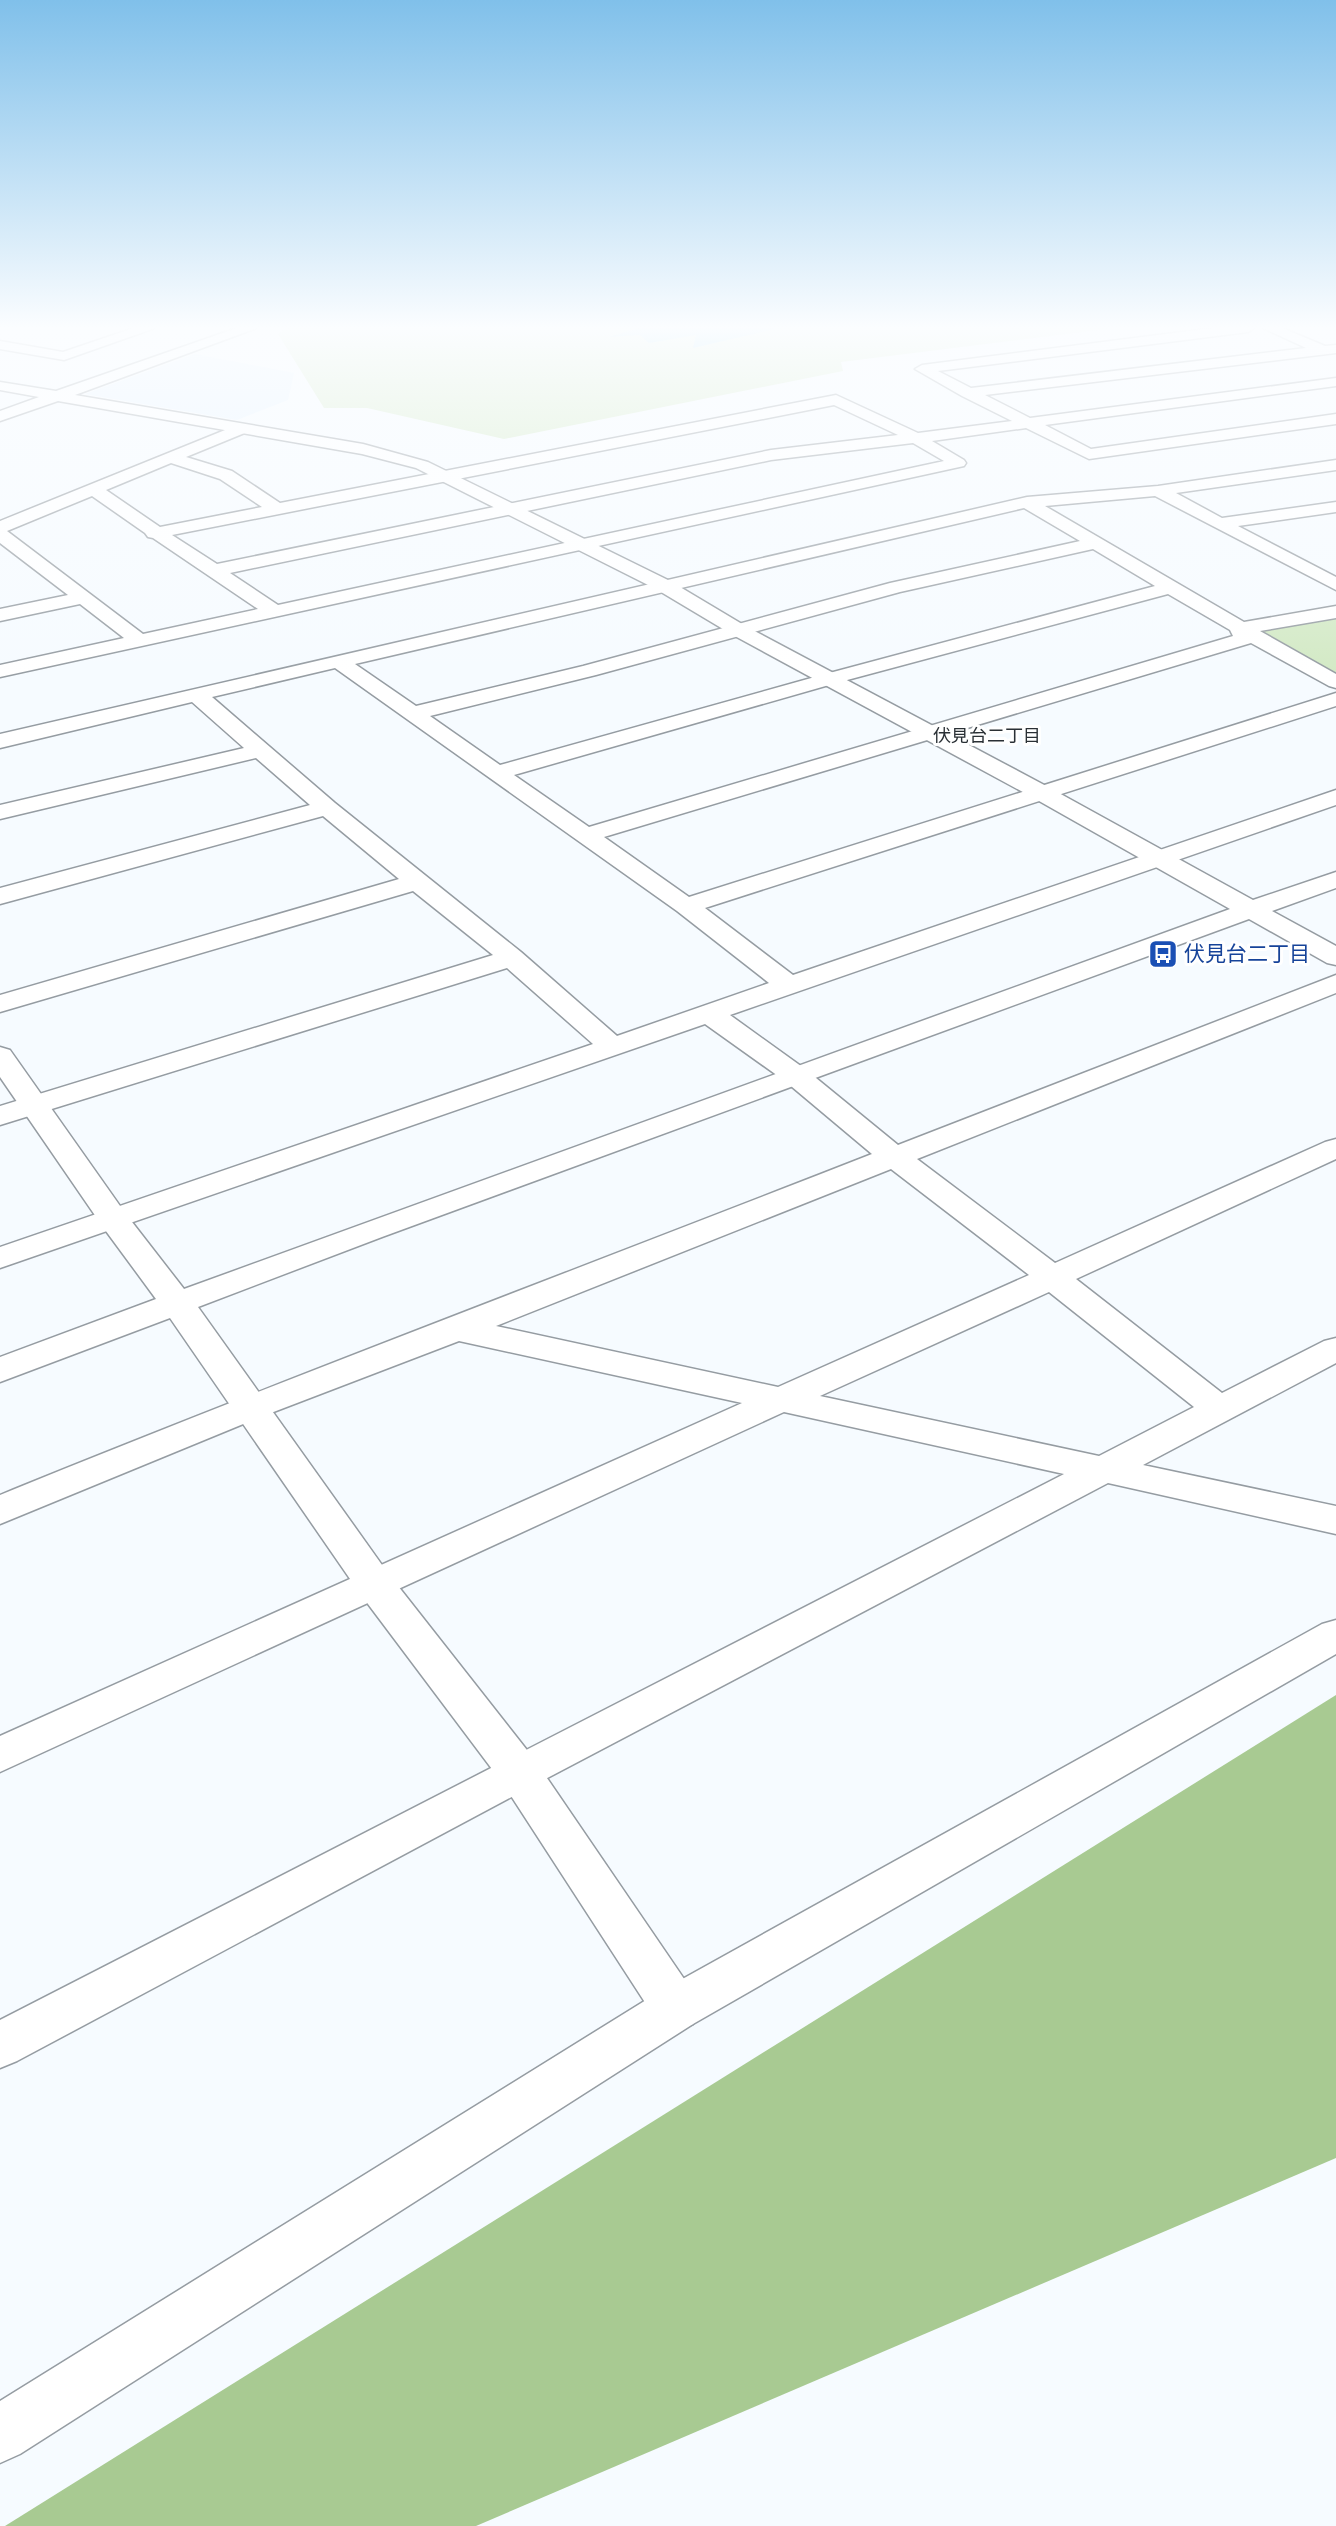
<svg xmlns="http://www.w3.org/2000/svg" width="1336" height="2526" font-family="'Roboto Serif','Noto Sans JP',serif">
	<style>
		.built { fill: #e5f3ff }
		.green { fill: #d2e9c4 }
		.forest { fill: #a8ca92 }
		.water { fill: #85d2ee }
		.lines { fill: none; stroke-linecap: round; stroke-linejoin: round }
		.street-casing { stroke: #959ca2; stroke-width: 3 }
		.secondary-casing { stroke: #959ca2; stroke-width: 3 }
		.street { fill: #fff; fill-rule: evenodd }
		.secondary { fill: #fff; fill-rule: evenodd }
		.labels { text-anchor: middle; stroke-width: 6; stroke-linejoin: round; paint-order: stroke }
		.far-neighbourhood-label { font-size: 18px; fill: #2a3035; stroke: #fff }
		.transit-label { font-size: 21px; fill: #164399; stroke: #fff; text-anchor: start }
	</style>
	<rect width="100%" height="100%" fill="#f6fbff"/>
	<!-- built -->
	<path class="built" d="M 195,354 L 294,373 L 288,400 L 237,420 L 85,394 Z"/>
	<!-- green -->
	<path class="green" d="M 286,328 L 1115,328 L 841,362 L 843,371 L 504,439 L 367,408 L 324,408 L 278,334 Z
		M 1336,615 L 1336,676 L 1253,630 Z"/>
	<!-- forest -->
	<path class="forest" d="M 1336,1695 L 1336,2158 L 476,2526 L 5,2526 Z"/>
	<!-- water -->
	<path class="water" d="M 639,328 L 779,328 L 693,348 L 696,335 L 649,343 L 640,335 L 609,337 Z"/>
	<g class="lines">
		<!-- street casing -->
		<g class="street-casing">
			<path id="street" d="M 134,328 L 155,328 L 64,360 L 0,349 L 0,341 L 63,352 Z
				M 1213,328 L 1254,328 L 1248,332 L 938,371 L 971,388 L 1306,348 L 1263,328 L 1282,328 L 1325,346 L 1336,345 L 1336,353 L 985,395 L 1030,418 L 1336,378 L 1336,386 L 1045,425 L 1091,449 L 1336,414 L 1336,424 L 1089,459 L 1026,428 L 932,441 L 964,460 L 966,463 L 964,466 L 0,677 L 0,665 L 124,638 L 80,604 L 0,621 L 0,609 L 68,595 L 0,543 L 0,521 L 235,426 L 247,426 L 249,429 L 247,432 L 186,457 L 232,471 L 280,503 L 836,395 L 918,433 L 1012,421 L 962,396 L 915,369 L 922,365 ZM 834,405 L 898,435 L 771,450 L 217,564 L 172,535 ZM 913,443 L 944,461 L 278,605 L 230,573 L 771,460 ZM 171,463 L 220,479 L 262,507 L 160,527 L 106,490 ZM 92,496 L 145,533 L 148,537 L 153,538 L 258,609 L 143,634 L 7,531 Z
				M 1336,460 L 1336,470 L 1176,493 L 1222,518 L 1336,502 L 1336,512 L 1238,526 L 1336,577 L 1336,590 L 1155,496 L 1045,506 L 1244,622 L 1336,606 L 1336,618 L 1260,631 L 1336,674 L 1336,688 L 1329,686 L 1251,643 L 604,837 L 689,897 L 1336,693 L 1336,706 L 705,908 L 793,975 L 1336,790 L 1336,805 L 730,1015 L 805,1069 L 898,1145 L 1336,975 L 1336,993 L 917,1159 L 1055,1263 L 1325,1142 L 1336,1139 L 1336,1159 L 1076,1279 L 1222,1393 L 1324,1341 L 1336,1338 L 1336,1363 L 1143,1465 L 1336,1506 L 1336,1534 L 1108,1483 L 534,1785 L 17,2061 L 0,2068 L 0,2020 L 1064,1474 L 784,1412 L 0,1772 L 0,1736 L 742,1403 L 459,1341 L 263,1416 L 0,1524 L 0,1495 C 289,1377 581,1268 872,1154 L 785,1081 L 705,1024 L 0,1268 L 0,1247 L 593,1044 L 507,968 L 0,1125 L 0,1106 L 493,955 L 413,891 L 0,1012 L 0,995 L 399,879 L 323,816 L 0,904 L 0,888 L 310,805 L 256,758 L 0,819 L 0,805 L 244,748 L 192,702 L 0,748 L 0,734 L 1027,497 L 1158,486 ZM 1024,508 L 1080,541 L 890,583 L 583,666 L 416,706 L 355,664 ZM 1093,549 L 1155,586 L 822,675 L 500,765 L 430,716 L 596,675 L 900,592 ZM 1168,594 L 1230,630 L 1233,636 L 589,827 L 514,775 L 836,683 ZM 335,668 L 677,911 L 769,983 L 617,1036 L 521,952 L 335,803 L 212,697 ZM 891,1169 L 1029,1275 L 778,1387 L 496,1326 ZM 1049,1292 L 1194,1407 L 1099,1456 L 820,1396 Z
				M 1336,1620 L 1336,1654 L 693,2024 L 20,2454 L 0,2463 L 0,2401 L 659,1992 L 1322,1624 Z"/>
		</g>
		<!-- secondary casing -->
		<g class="secondary-casing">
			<path id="secondary" d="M 237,328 L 257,328 L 75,395 L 363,444 L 428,462 L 670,581 L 747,627 L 1048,787 L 1253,900 L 1336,872 L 1336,888 L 1272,911 L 1336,946 L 1336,965 L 1327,963 L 1249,919 L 382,1237 L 198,1307 L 387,1572 L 534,1759 L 693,1992 L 700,2008 L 693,2024 L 676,2030 L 659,2024 L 504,1785 L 359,1592 L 170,1318 L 0,1382 L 0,1357 L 156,1299 L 103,1227 L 0,1077 L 0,1047 L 10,1050 L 125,1213 L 184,1289 L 1230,909 L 1032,797 L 733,635 L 656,589 L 416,468 L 362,454 L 58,401 L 0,421 L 0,411 L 39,397 L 0,390 L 0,382 L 56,391 Z"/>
		</g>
		<!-- street -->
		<use href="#street" class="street"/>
		<!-- secondary -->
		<use href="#secondary" class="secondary"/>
	</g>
	<!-- sky -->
	<linearGradient id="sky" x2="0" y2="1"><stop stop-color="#80c0ea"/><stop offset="0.48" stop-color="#fbfdff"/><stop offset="1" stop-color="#fbfdff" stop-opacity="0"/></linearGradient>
	<rect width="1336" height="682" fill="url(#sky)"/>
	<!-- icons -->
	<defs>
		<g id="bus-square" transform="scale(1.5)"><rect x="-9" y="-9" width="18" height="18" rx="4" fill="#1a4fb4" stroke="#fff"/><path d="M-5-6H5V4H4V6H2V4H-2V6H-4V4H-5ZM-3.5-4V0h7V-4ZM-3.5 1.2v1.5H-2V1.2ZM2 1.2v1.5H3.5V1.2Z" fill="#fff"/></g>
	</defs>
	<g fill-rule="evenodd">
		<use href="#bus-square" x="1163" y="954"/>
	</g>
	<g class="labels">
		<!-- far-neighbourhood labels -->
		<g class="far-neighbourhood-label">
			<text x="987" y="742">伏見台二丁目</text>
		</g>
		<!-- transit labels -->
		<g class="transit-label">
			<text x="1184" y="961">伏見台二丁目</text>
		</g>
	</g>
</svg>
